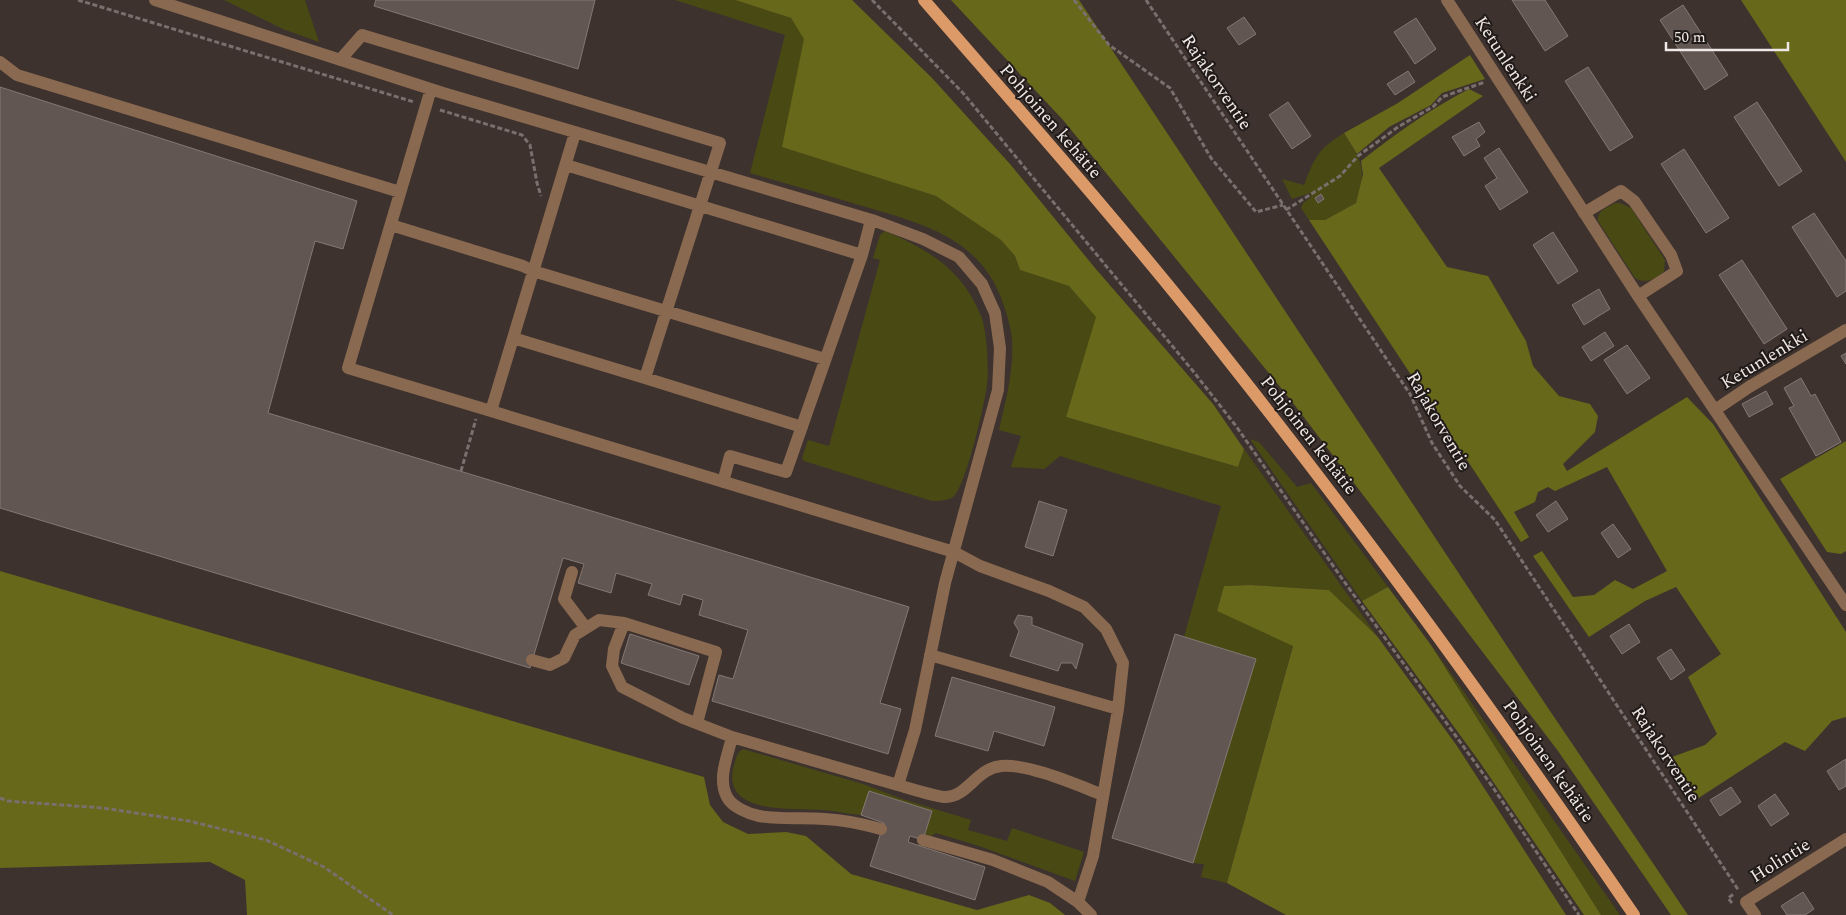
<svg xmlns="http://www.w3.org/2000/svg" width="1846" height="915" font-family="Spectral,serif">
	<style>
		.green { fill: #494a13 }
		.forest { fill: #67681a }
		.building { fill: #615652; stroke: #847874 }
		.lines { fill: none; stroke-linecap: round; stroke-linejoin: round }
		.path { stroke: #796f6c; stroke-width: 3; stroke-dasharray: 5 2.5; stroke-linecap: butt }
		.minor { stroke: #8a6951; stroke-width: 12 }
		.major { stroke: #dd9a69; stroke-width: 12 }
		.labels { text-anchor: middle; stroke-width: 4; stroke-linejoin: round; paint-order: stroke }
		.street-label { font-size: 18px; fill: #efe8e6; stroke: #201b19 }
	</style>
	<rect width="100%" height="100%" fill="#3d322e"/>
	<!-- green -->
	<path class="green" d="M 224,0 L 305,0 L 319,42 L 283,29 Z
		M 675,0 L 735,0 L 791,18 L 805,39 L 783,147 L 936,196 L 1001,240 L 1015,256 L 1020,270 L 1069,286 L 1097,317 L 1066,417 L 1238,467 L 1244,449 L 1377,636 L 1329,590 L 1251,585 L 1224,586 L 1217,611 L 1293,645 L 1227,883 L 1201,877 L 1204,864 L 1193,863 L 1256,659 L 1184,637 L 1221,506 L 1060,456 L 1044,469 L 1011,467 L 1021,436 L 999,430 C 1006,400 1014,370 1012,340 C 1011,327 1007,315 1003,303 C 980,236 920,223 859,205 C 823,194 786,184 750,173 L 785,35 Z
		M 1344,133 C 1364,167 1366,165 1356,203 L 1325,220 L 1309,220 L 1301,208 L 1303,203 L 1311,197 L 1310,193 L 1292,199 L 1282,179 L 1304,185 C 1315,157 1318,149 1344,133 Z
		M 1615,203 L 1620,203 L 1631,208 L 1665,260 L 1664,271 C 1656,280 1645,284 1635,278 L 1598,221 C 1597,210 1607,208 1615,203 Z
		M 885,231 C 929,250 962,269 981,316 C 987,330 989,368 987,384 C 985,403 966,485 954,496 C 948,501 939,501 932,501 L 804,461 L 802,458 L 808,440 L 829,446 L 880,260 L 873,258 L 880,235 Z
		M 1250,439 L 1259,442 L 1297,487 L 1311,483 L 1388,587 L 1362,601 Z
		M 1431,645 L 1620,915 L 1601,915 Z
		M 743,749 L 863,784 L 902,799 L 971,820 L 968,830 L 1007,841 L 1012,828 L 1084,852 L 1075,881 L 979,846 L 936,833 L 931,836 L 925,834 L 932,811 L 870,791 L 861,815 C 849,814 836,811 823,810 C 794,807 724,816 733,769 C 735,762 736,753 743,749 Z"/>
	<!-- forest -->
	<path class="forest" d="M 735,0 L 852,0 L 932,78 L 1010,164 L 1095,268 L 1213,404 L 1244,449 L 1238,467 L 1066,417 L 1096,317 L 1069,286 L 1020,270 L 1015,256 L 1001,240 L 936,196 L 782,147 L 804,39 L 791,18 Z
		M 951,0 L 1079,0 L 1546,705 L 1688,915 L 1671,915 L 1558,751 L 1290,399 L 1063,120 Z
		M 1741,0 L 1846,0 L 1846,162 Z
		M 1470,55 L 1485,79 L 1442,93 L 1431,105 L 1389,127 L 1357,154 L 1344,133 L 1398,103 Z
		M 1469,89 L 1483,96 L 1379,168 L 1447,267 L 1488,276 L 1526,341 L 1533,366 L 1559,396 L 1590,404 L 1598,416 L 1595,432 L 1563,464 L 1567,471 L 1687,397 L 1713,424 L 1846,632 L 1846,717 L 1832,721 L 1805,751 L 1785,742 L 1697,799 L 1672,757 L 1705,745 L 1717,734 L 1688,677 L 1721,654 L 1676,587 L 1645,601 L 1589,637 L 1533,556 L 1542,551 L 1573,597 L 1594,595 L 1615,580 L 1633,589 L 1667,571 L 1607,467 L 1555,491 L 1548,487 L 1538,492 L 1535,502 L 1514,512 L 1529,537 L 1521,542 L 1309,220 L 1325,220 L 1356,203 L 1363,174 L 1361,161 C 1395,134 1430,109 1469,89 Z
		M 1846,441 L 1846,551 L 1841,554 L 1827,552 L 1780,479 Z
		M 0,571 L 704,777 L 710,805 L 723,822 L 748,834 L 786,832 L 806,836 L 851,874 L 977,910 L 1029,895 L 1050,903 L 1065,915 L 247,915 L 245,880 L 210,862 L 0,868 Z
		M 1251,585 L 1329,590 L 1377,636 L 1457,746 L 1566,915 L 1286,915 L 1227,883 L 1293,646 L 1217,611 L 1224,586 Z
		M 1388,587 L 1431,645 L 1601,915 L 1584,915 L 1479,761 L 1362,601 Z"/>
	<!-- building -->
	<path class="building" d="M 376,0 L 595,0 L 578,69 L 374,6 Z
		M 1512,0 L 1545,0 L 1568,36 L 1545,51 Z
		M 1683,5 L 1728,75 L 1705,90 L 1660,20 Z
		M 1244,17 L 1256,34 L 1239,45 L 1227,28 Z
		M 1416,18 L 1436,49 L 1415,64 L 1394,32 Z
		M 1588,67 L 1633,137 L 1610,151 L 1565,81 Z
		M 1408,71 L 1415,82 L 1395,95 L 1387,84 Z
		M 0,87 L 357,201 L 343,249 L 315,241 L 268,413 L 909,607 L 880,703 L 901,709 L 888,754 L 712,701 L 719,675 L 733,679 L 748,630 L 699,615 L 703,600 L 683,594 L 680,605 L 648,595 L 652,584 L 616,573 L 611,593 L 578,583 L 584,564 L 563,558 L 530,668 L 0,508 Z
		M 1288,102 L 1311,136 L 1292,149 L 1269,115 Z
		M 1757,102 L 1802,171 L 1779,186 L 1734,117 Z
		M 1479,122 L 1485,132 L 1476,139 L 1480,146 L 1464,156 L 1452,137 Z
		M 1499,148 L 1528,192 L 1500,210 L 1485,186 L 1497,178 L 1484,158 Z
		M 1684,149 L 1729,218 L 1706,233 L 1661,164 Z
		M 1321,194 L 1324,199 L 1318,203 L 1315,198 Z
		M 1814,213 L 1846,261 L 1846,291 L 1837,297 L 1792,227 Z
		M 1553,232 L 1578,271 L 1558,284 L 1533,245 Z
		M 1742,260 L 1787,329 L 1764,344 L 1719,275 Z
		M 1599,289 L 1610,309 L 1584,325 L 1572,305 Z
		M 1605,332 L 1614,346 L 1591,361 L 1582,347 Z
		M 1627,345 L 1650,378 L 1627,394 L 1604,360 Z
		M 1846,353 L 1846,364 L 1841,356 Z
		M 1801,378 L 1811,396 L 1815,394 L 1841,442 L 1816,456 L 1789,408 L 1794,406 L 1784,388 Z
		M 1766,391 L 1773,404 L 1749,417 L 1742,404 Z
		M 1039,501 L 1067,510 L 1053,556 L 1025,547 Z
		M 1556,501 L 1568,519 L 1548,532 L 1536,515 Z
		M 1613,524 L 1631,549 L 1618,558 L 1601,533 Z
		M 1018,615 L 1032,617 L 1032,625 L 1083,644 L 1076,669 L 1072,663 L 1061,663 L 1058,671 L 1010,656 L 1019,631 L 1014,623 Z
		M 1629,624 L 1640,642 L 1622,654 L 1610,636 Z
		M 630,634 L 699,656 L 689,685 L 621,663 Z
		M 1175,634 L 1256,659 L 1193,863 L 1112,838 Z
		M 1671,649 L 1685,670 L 1671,680 L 1657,658 Z
		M 952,677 L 1055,707 L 1044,746 L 994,731 L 988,751 L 935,736 Z
		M 1846,759 L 1846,786 L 1839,790 L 1827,771 Z
		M 1731,787 L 1741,802 L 1720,816 L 1710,800 Z
		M 869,791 L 932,811 L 923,840 L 910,836 L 908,842 L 985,867 L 975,900 L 870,866 L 884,823 L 861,815 Z
		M 1775,794 L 1789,814 L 1771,826 L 1758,806 Z
		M 1803,892 L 1814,909 L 1805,915 L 1787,915 L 1781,906 Z"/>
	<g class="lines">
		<!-- path -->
		<path class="path" d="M 78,0 L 414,102
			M 872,0 L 963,93 L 1193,371 L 1236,426 L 1343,580 L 1492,786 L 1579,915
			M 1074,0 L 1109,45 L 1170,88 L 1211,158 L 1256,212 L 1283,205
			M 1146,0 L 1410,394 L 1432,443 L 1460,486 L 1495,520 L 1739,891
			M 440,110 L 522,135 L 530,145 L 537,183 L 541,196
			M 1286,210 L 1340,176 L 1358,156 L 1398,127 L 1434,106 L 1442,97 L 1485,82
			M 461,471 L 476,419
			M 0,798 L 7,801 L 103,808 L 189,821 L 266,840 L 324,867 L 393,915
			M 1732,903 L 1728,898 L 1734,894"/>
		<!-- minor -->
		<path class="minor" d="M 155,0 L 443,93 L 875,221 L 923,239 L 959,257 L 982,284 L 995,313 L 1000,348 L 998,390 L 945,583 L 915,730 L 898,785 L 732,737 L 683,718 L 622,687 L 612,666 L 614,649 L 624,623 L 716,652 L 697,723
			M 1447,0 L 1638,296 L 1846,605
			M 340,60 L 362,35 L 720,143 L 645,378 L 802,427
			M 0,62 L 17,75 L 400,192
			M 431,89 L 348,368 L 491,411
			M 575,133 L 491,411 L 954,552 L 980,566 L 1049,591 L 1084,607 L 1106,629 L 1123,663 L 1118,709 L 1093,856 L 1078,902 L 1091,915
			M 566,165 L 862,255 L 786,472 L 730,456 L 723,482
			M 1584,213 L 1621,191 L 1634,201 L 1671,255 L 1677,271 L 1638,296
			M 391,225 L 523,266 L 533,271 L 825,359
			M 862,255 L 871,220
			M 513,338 L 645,378
			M 1715,410 L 1749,387 L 1846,330
			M 572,572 L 564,599 L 586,628
			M 930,655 L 1118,709
			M 532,660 L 550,665 L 564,658 L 575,635 L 599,620 L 624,623
			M 732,737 C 728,755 717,779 727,797 C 732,807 749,814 759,816 C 781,820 804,817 825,819 C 844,820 863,824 881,829
			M 898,785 C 909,788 936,797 946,797 C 967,797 977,768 1001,766 C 1027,763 1077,785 1103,795
			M 923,840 L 993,860 L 1048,882 L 1078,902
			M 1755,915 L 1746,902 L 1846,839"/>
		<!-- major -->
		<path class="major" d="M 924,0 C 1028,120 1134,239 1232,365 C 1373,543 1506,728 1634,915"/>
	</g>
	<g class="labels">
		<!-- street labels -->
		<g class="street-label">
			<text transform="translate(1506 59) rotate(57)" y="6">Ketunlenkki</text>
			<text transform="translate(1217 82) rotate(56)" y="6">Rajakorventie</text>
			<text transform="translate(1051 121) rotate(49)" y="6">Pohjoinen kehätie</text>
			<text transform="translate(1764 359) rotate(-31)" y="6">Ketunlenkki</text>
			<text transform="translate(1439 421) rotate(60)" y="6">Rajakorventie</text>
			<text transform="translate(1309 435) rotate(52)" y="6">Pohjoinen kehätie</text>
			<text transform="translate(1666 754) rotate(57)" y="6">Rajakorventie</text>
			<text transform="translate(1549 761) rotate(55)" y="6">Pohjoinen kehätie</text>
			<text transform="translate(1780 860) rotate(-32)" y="6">Holintie</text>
		</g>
	</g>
	<!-- scale -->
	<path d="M1666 42v8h122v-8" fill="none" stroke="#efe8e6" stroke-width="2.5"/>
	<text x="1674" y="42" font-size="15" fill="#efe8e6" stroke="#201b19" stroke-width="4" paint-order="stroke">50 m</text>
</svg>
